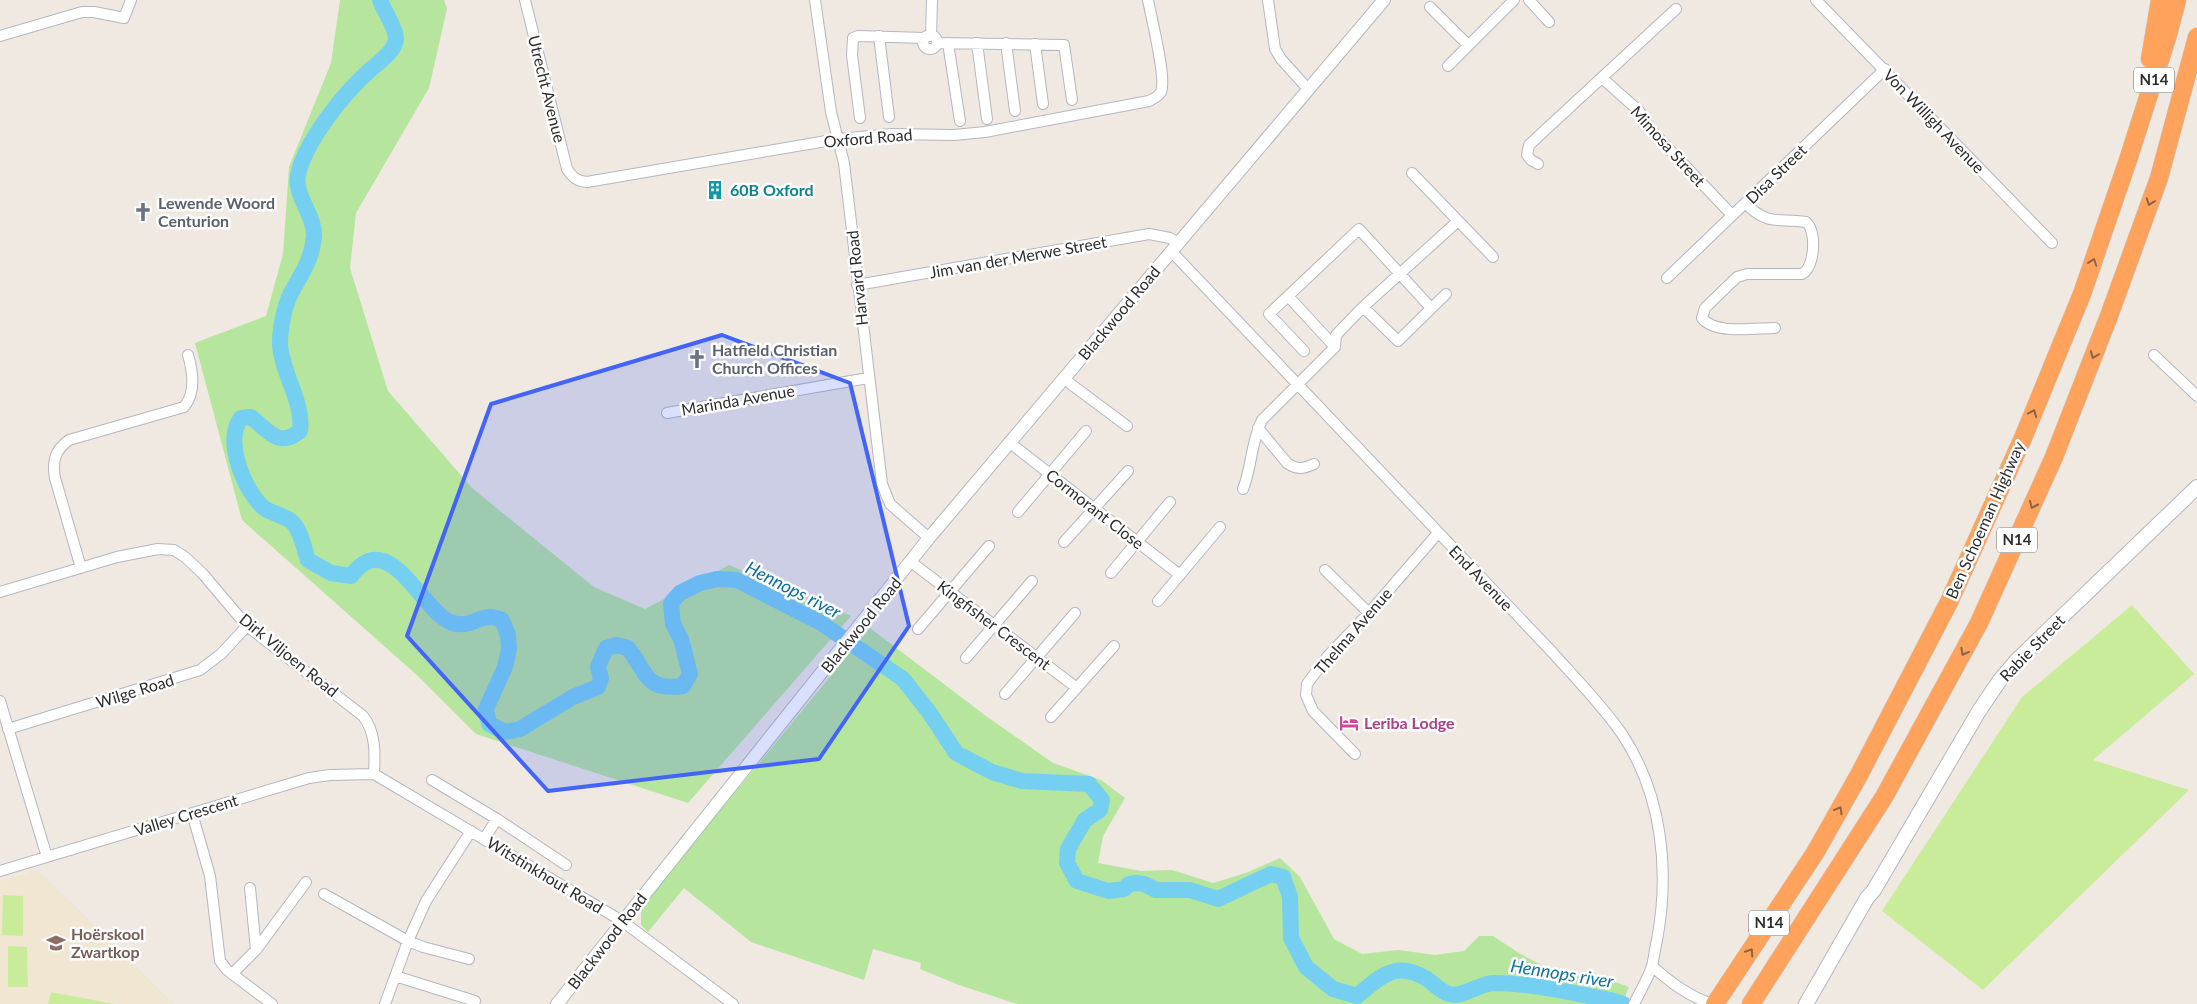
<svg xmlns="http://www.w3.org/2000/svg" width="2197" height="1004" font-family="Lato,sans-serif">
	<style>
		.education { fill: #f0e6d1 }
		.green { fill: #b6e59e }
		.pitch { fill: #c9ec9a }
		.lines { fill: none; stroke-linecap: round; stroke-linejoin: round }
		.river { stroke: #75cff0; stroke-width: 16 }
		.minor-casing { stroke: #b4b7c1; stroke-width: 12 }
		.tertiary-casing { stroke: #b4b7c1; stroke-width: 14 }
		.secondary-casing { stroke: #b4b7c1; stroke-width: 16 }
		.motorway-casing { stroke: #c9c9c9; stroke-width: 19 }
		.minor { stroke: #fff; stroke-width: 10 }
		.tertiary { stroke: #fff; stroke-width: 12 }
		.secondary { stroke: #fff; stroke-width: 14 }
		.motorway { stroke: #ffa35c; stroke-width: 18 }
		.oneway { stroke: #8c6343 }
		.marked { fill: #4264fb; fill-opacity: 0.2; stroke: #4264fb; stroke-width: 4; stroke-linejoin: round }
		.labels { text-anchor: middle; stroke-width: 5; stroke-linejoin: round; paint-order: stroke }
		.shield { fill: #fff; stroke: #6d6d6d; stroke-width: 1 }
		.shield-label { font-size: 15px; font-weight: bold; fill: #2e2e2e }
		.street-label { font-size: 16px; fill: #2e2e2e; stroke: #fff }
		.culture-label { font-size: 16px; font-weight: bold; fill: #0d838f; stroke: #fff; text-anchor: start }
		.worship-label { font-size: 16px; font-weight: bold; fill: #5b616d; stroke: #fff; text-anchor: start }
		.hotel-label { font-size: 16px; font-weight: bold; fill: #b23c85; stroke: #fff; text-anchor: start }
		.education-label { font-size: 16px; font-weight: bold; fill: #785e54; stroke: #fff; text-anchor: start }
		.water-label { font-size: 18px; font-style: italic; fill: #0d6fa3; stroke: #fff }
	</style>
	<rect width="100%" height="100%" fill="#efe9e1"/>
	<!-- education -->
	<path class="education" d="M 38,870 L 174,1004 L 0,1004 L 0,881 Z"/>
	<!-- green -->
	<path class="green" d="M 340,0 L 444,0 L 447,9 L 429,88 L 356,213 L 350,268 L 388,391 L 472,488 L 594,587 L 645,609 L 729,565 L 851,616 L 688,803 L 476,734 L 418,676 L 242,520 L 195,343 L 266,316 L 283,254 L 289,167 L 331,63 Z
		M 870,628 L 986,716 L 1053,763 L 1101,780 L 1125,798 L 1103,836 L 1098,863 L 1141,871 L 1172,870 L 1213,883 L 1246,873 L 1280,858 L 1300,877 L 1334,939 L 1362,954 L 1398,950 L 1435,955 L 1464,951 L 1479,936 L 1493,936 L 1519,953 L 1555,972 L 1613,981 L 1629,987 L 1622,1004 L 1017,1004 L 959,985 L 920,969 L 921,963 L 873,949 L 864,980 L 751,942 L 684,888 L 648,932 L 641,925 L 641,910 L 668,874 Z"/>
	<!-- pitch -->
	<path class="pitch" d="M 2132,605 L 2194,674 L 2093,760 L 2189,790 L 1983,990 L 1882,911 L 2022,697 Z
		M 3,895 L 23,896 L 23,936 L 2,935 Z
		M 8,946 L 27,947 L 28,987 L 8,987 Z
		M 51,992 L 114,1004 L 48,1004 Z"/>
	<g class="lines">
		<!-- river -->
		<path class="river" d="M 380,0 C 384,12 395,25 396,38 C 396,51 379,62 370,70 C 345,92 305,141 298,175 C 294,196 315,215 314,236 C 312,261 301,274 290,295 C 284,308 280,329 280,343 C 281,373 304,401 300,431 C 278,449 268,430 251,417 L 241,418 C 224,441 244,491 264,508 C 272,514 285,515 292,522 C 301,530 304,549 308,560 L 331,573 L 351,576 C 390,524 422,614 453,623 C 470,628 476,617 491,617 C 494,617 499,619 502,620 L 508,635 L 509,649 L 505,667 L 486,709 L 489,724 L 505,732 L 520,729 L 573,697 L 598,687 L 601,678 L 598,667 L 606,648 L 617,645 L 628,648 C 648,674 645,691 683,686 L 690,674 L 681,639 L 673,624 L 671,603 L 680,593 L 700,583 L 717,579 L 737,580 L 821,623 L 903,679 L 929,712 L 956,753 L 992,772 L 1022,781 L 1089,784 L 1102,800 L 1100,810 L 1085,820 L 1068,849 L 1067,863 L 1077,881 L 1108,891 L 1124,889 L 1129,884 L 1136,883 L 1144,884 L 1156,890 L 1190,890 L 1218,899 L 1271,874 L 1283,877 L 1290,897 L 1291,938 L 1306,967 L 1333,989 L 1357,996 C 1381,976 1396,960 1427,979 C 1434,984 1441,992 1449,994 C 1463,998 1478,984 1493,983 C 1532,983 1572,993 1610,1000 L 1623,1004"/>
		<!-- minor casing -->
		<g class="minor-casing">
			<path id="minor" d="M 525,0 L 567,169 C 573,178 577,181 587,182 L 838,139 L 892,134 L 954,135 L 985,132 L 1149,101 C 1153,99 1158,97 1161,92 C 1167,79 1151,17 1148,0
				M 815,0 L 831,112 L 844,163 L 882,484 L 890,504 L 929,538
				M 1268,0 L 1275,49 L 1281,59 L 1308,89
				M 1529,0 L 1549,22
				M 1816,0 L 2052,243
				M 1430,7 L 1468,45
				M923 42a7 7 0 1 1 14 0a7 7 0 1 1-14 0Z
				M 0,36 L 82,12 L 94,12 L 124,18 L 131,0
				M 879,36 L 889,117
				M 931,36 L 932,0
				M 937,43 L 1064,45 L 1072,100
				M 948,43 L 960,121
				M 977,43 L 987,119
				M 1006,43 L 1015,111
				M 1035,44 L 1043,104
				M 1448,66 L 1514,0
				M 1602,78 L 1639,111 L 1651,130 L 1732,215
				M 860,118 L 852,55 L 853,38 L 858,36 L 925,38
				M 1538,164 L 1531,160 L 1527,155 L 1529,145 L 1676,9
				M 1412,173 L 1493,257
				M 1745,203 C 1768,226 1776,218 1806,222 C 1817,230 1815,268 1802,274 L 1747,274 L 1737,277 L 1705,308 L 1702,318 C 1715,335 1756,328 1775,328
				M 1171,251 L 1553,653 C 1576,679 1602,705 1622,734 C 1662,794 1670,870 1657,940 C 1655,948 1654,958 1652,966 C 1648,979 1640,991 1634,1004
				M 1667,278 L 1885,69
				M 857,285 L 1149,234 L 1170,238 L 1178,243
				M 1288,296 L 1335,347
				M 1363,307 L 1398,341 L 1446,294
				M 1304,351 L 1269,314 L 1359,229 L 1431,308
				M 2154,355 L 2197,396
				M 1064,379 L 1127,426
				M 667,413 L 868,378
				M 1258,428 L 1287,463 C 1297,470 1303,469 1314,464
				M 1010,443 L 1180,575
				M 1243,489 C 1252,467 1251,441 1262,420 L 1335,347 L 1336,335 L 1363,307 L 1458,221
				M 1018,512 L 1086,431
				M 1064,542 L 1128,471
				M 911,562 L 1077,688
				M 81,568 L 55,478 C 52,461 55,450 69,440 L 184,407 C 196,393 193,372 188,355
				M 1325,570 L 1369,613
				M 1111,573 L 1170,502
				M 0,592 L 117,557 L 158,549 L 174,550 L 185,557 L 203,574 L 247,626 L 363,716 C 376,732 375,754 374,774
				M 1158,601 L 1220,527
				M 918,629 L 989,546
				M 966,658 L 1032,581
				M 1005,694 L 1075,613
				M 0,701 L 47,857
				M 1051,717 L 1114,646
				M 8,729 L 200,670 L 221,654 L 247,626
				M 1355,754 L 1313,711 L 1306,695 L 1307,684 L 1327,657 L 1369,613 L 1438,533
				M 374,774 L 622,921 L 733,1004
				M 432,780 L 497,819 L 484,839
				M 192,813 L 210,876 L 220,961 L 227,970 L 272,1004
				M 497,819 L 566,865
				M 0,871 L 309,778 L 330,775 L 374,774
				M 250,888 L 256,950
				M 324,894 L 408,941 L 423,947 L 469,959
				M 1652,966 C 1670,982 1688,996 1712,1004
				M 232,974 L 256,950 L 306,882
				M 395,976 L 475,1001
				M 385,1004 L 408,941 L 426,901 L 471,831"/>
		</g>
		<!-- tertiary casing -->
		<g class="tertiary-casing">
			<path id="tertiary" d="M 557,1004 L 929,538 L 1384,0"/>
		</g>
		<!-- secondary casing -->
		<g class="secondary-casing">
			<path id="secondary" d="M 1806,1004 L 1867,898 L 1874,890 L 1979,711 L 2000,680 L 2017,660 L 2197,487"/>
		</g>
		<!-- motorway casing -->
		<g class="motorway-casing">
			<path id="motorway" d="M 2150,59 L 2160,0
				M 1715,1004 L 1815,853 L 1859,775 L 1949,602 L 2023,438 L 2082,294 L 2128,160 L 2167,38 L 2177,0
				M 1751,1004 L 1884,797 L 1979,623 L 2054,457 L 2109,316 L 2159,178 L 2197,37"/>
		</g>
		<!-- minor -->
		<use href="#minor" class="minor"/>
		<!-- tertiary -->
		<use href="#tertiary" class="tertiary"/>
		<!-- secondary -->
		<use href="#secondary" class="secondary"/>
		<!-- motorway -->
		<use href="#motorway" class="motorway"/>
	</g>
	<!-- one-way arrows -->
	<defs><path id="oneway-chevron" d="M-2-3.5L2.5 0L-2 3.5" fill="none" stroke-width="1.6" stroke-linecap="round" stroke-linejoin="round" transform="scale(1.25)"/></defs>
	<g class="oneway">
		<use href="#oneway-chevron" transform="translate(2150 202) rotate(110)"/>
		<use href="#oneway-chevron" transform="translate(2093 262) rotate(-71)"/>
		<use href="#oneway-chevron" transform="translate(2094 355) rotate(111)"/>
		<use href="#oneway-chevron" transform="translate(2033 413) rotate(-67)"/>
		<use href="#oneway-chevron" transform="translate(2033 505) rotate(114)"/>
		<use href="#oneway-chevron" transform="translate(1964 652) rotate(119)"/>
		<use href="#oneway-chevron" transform="translate(1839 810) rotate(-61)"/>
		<use href="#oneway-chevron" transform="translate(1750 952) rotate(-57)"/>
	</g>
	<!-- marked area -->
	<path class="marked" d="M 722,335 L 850,383 L 909,626 L 819,759 L 548,791 L 407,636 L 491,404 Z"/>
	<!-- icons -->
	<defs>
		<g id="building-bare" transform="scale(1.5)"><path d="M-4-6H4V6H1V3H-1V6H-4ZM-2.5-4.3h1.7v1.8h-1.7ZM.8-4.3h1.7v1.8H.8ZM-2.5-1h1.7V.8h-1.7ZM.8-1h1.7V.8H.8Z" fill="#0f9aa8" stroke="#fff" stroke-width="2.5" paint-order="stroke"/></g>
		<g id="church-bare" transform="scale(1.5)"><path d="M-1.2-6h2.4v3.5h3.3v2.4h-3.3V6h-2.4V-.1h-3.3v-2.4h3.3Z" fill="#6b7280" stroke="#fff" stroke-width="2.5" paint-order="stroke"/></g>
		<g id="hotel-bare" transform="scale(1.5)"><path d="M-6-4.5h1.5V1H6V5H4.5V3h-9V5H-6ZM-4 0a1.8 1.8 0 1 1 3.6 0ZM.5 0V-2.5h3Q6-2.5 6 0Z" fill="#d1479c" stroke="#fff" stroke-width="2.5" paint-order="stroke"/></g>
		<g id="school-bare" transform="scale(1.5)"><path d="M0-5L7-2L0 1L-7-2ZM-4 1L0 2.5L4 1V4Q0 6-4 4Z" fill="#8d6e63" stroke="#fff" stroke-width="2.5" paint-order="stroke"/></g>
	</defs>
	<g fill-rule="evenodd">
		<use href="#building-bare" x="715" y="190"/>
		<use href="#church-bare" x="143" y="212"/>
		<use href="#church-bare" x="697" y="359"/>
		<use href="#hotel-bare" x="1349" y="723"/>
		<use href="#school-bare" x="56" y="943"/>
	</g>
	<g class="labels">
		<!-- shield labels -->
		<g class="shield">
			<rect x="2134" y="67.5" width="40" height="25" rx="4"/>
			<rect x="1997" y="527.5" width="40" height="25" rx="4"/>
			<rect x="1749" y="910.5" width="40" height="25" rx="4"/>
		</g>
		<g class="shield-label">
			<text x="2154" y="85">N14</text>
			<text x="2017" y="545">N14</text>
			<text x="1769" y="928">N14</text>
		</g>
		<!-- street labels -->
		<g class="street-label">
			<text transform="translate(547 89) rotate(76)" y="6">Utrecht Avenue</text>
			<text transform="translate(1934 121) rotate(46)" y="6">Von Willigh Avenue</text>
			<text transform="translate(868 138) rotate(-5)" y="6">Oxford Road</text>
			<text transform="translate(1668 146) rotate(48)" y="6">Mimosa Street</text>
			<text transform="translate(1776 174) rotate(-44)" y="6">Disa Street</text>
			<text transform="translate(1018 257) rotate(-10)" y="6">Jim van der Merwe Street</text>
			<text transform="translate(857 278) rotate(-96)" y="6">Harvard Road</text>
			<text transform="translate(1119 313) rotate(-50)" y="6">Blackwood Road</text>
			<text transform="translate(738 400) rotate(-10)" y="6">Marinda Avenue</text>
			<text transform="translate(1095 509) rotate(38)" y="6">Cormorant Close</text>
			<text transform="translate(1985 520) rotate(-66)" y="6">Ben Schoeman Highway</text>
			<text transform="translate(1481 578) rotate(46)" y="6">End Avenue</text>
			<text transform="translate(861 625) rotate(-51)" y="6">Blackwood Road</text>
			<text transform="translate(994 625) rotate(37)" y="6">Kingfisher Crescent</text>
			<text transform="translate(1353 631) rotate(-49)" y="6">Thelma Avenue</text>
			<text transform="translate(2032 648) rotate(-46)" y="6">Rabie Street</text>
			<text transform="translate(289 655) rotate(39)" y="6">Dirk Viljoen Road</text>
			<text transform="translate(135 691) rotate(-17)" y="6">Wilge Road</text>
			<text transform="translate(186 815) rotate(-17)" y="6">Valley Crescent</text>
			<text transform="translate(545 875) rotate(31)" y="6">Witstinkhout Road</text>
			<text transform="translate(607 941) rotate(-52)" y="6">Blackwood Road</text>
		</g>
		<!-- culture labels -->
		<g class="culture-label">
			<text x="730" y="196">60B Oxford</text>
		</g>
		<!-- worship labels -->
		<g class="worship-label">
			<text x="158" y="209">Lewende Woord<tspan x="158" dy="18">Centurion</tspan></text>
			<text x="712" y="356">Hatfield Christian<tspan x="712" dy="18">Church Offices</tspan></text>
		</g>
		<!-- hotel labels -->
		<g class="hotel-label">
			<text x="1364" y="729">Leriba Lodge</text>
		</g>
		<!-- education labels -->
		<g class="education-label">
			<text x="71" y="940">Hoërskool<tspan x="71" dy="18">Zwartkop</tspan></text>
		</g>
		<!-- water labels -->
		<g class="water-label">
			<text transform="translate(793 590) rotate(27)" y="6">Hennops river</text>
			<text transform="translate(1562 974) rotate(9)" y="6">Hennops river</text>
		</g>
	</g>
</svg>
